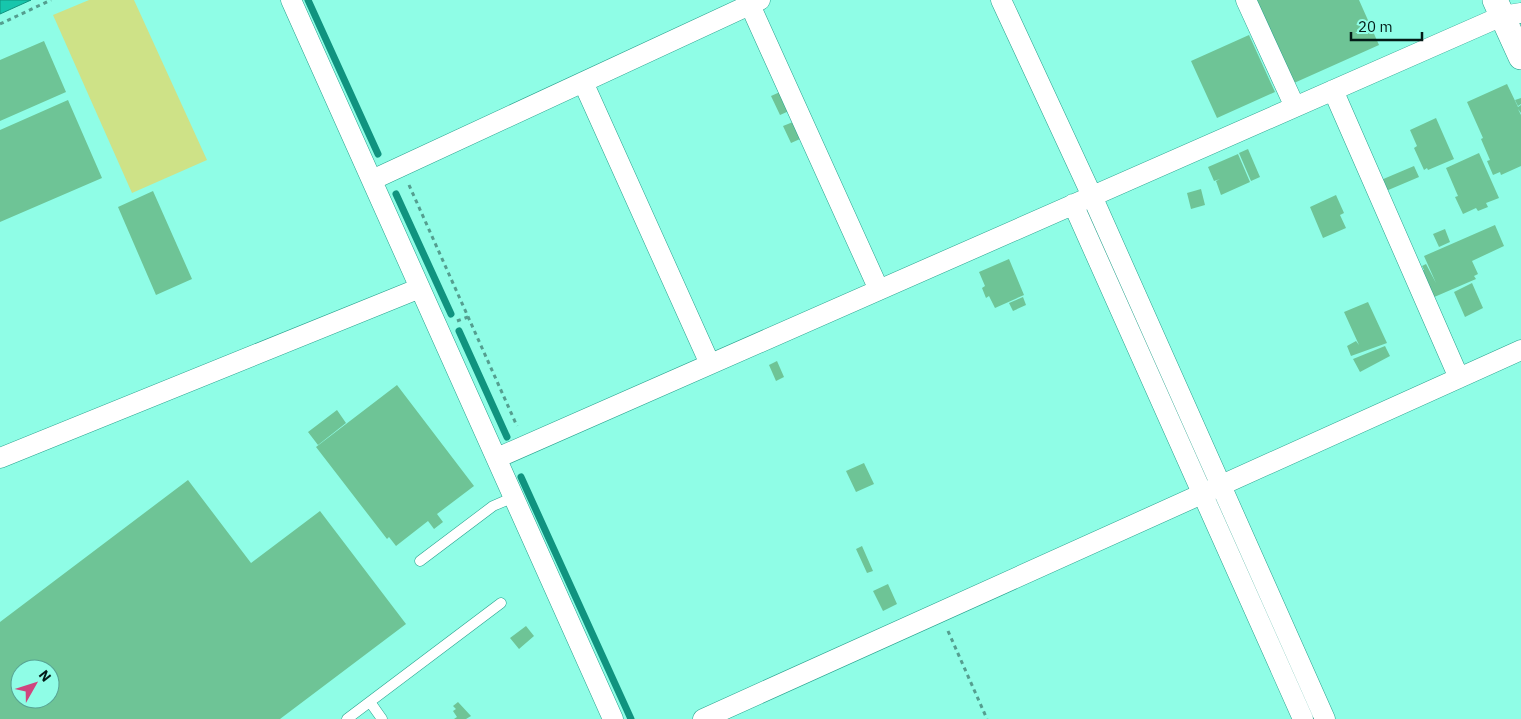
<svg xmlns="http://www.w3.org/2000/svg" width="1521" height="719" font-family="'IBM Plex Sans',sans-serif">
	<style>
		.green { fill: #cee287 }
		.water { fill: #16c6ac; stroke: #10937f }
		.lines { fill: none; stroke-linecap: round; stroke-linejoin: round }
		.stream { stroke: #10937f; stroke-width: 7 }
		.building { fill: #6ec496; fill-rule: evenodd }
		.service-casing { stroke: #27a18d; stroke-width: 11 }
		.minor-casing { stroke: #27a18d; stroke-width: 21 }
		.tertiary-casing { stroke: #27a18d; stroke-width: 26 }
		.path { stroke: #549e8f; stroke-width: 3; stroke-dasharray: 4 4; stroke-linecap: butt }
		.service { stroke: #fff; stroke-width: 10 }
		.minor { stroke: #fff; stroke-width: 20 }
		.tertiary { stroke: #fff; stroke-width: 25 }
	</style>
	<rect width="100%" height="100%" fill="#8ffde6"/>
	<!-- green -->
	<path class="green" d="M 89,0 L 134,0 L 207,160 L 132,193 L 53,15 Z"/>
	<!-- water -->
	<path class="water" d="M 0,0 L 31,0 L 0,14 Z"/>
	<g class="lines">
		<!-- stream -->
		<path class="stream" d="M 308,0 L 378,154
			M 396,194 L 451,314
			M 459,331 L 507,437
			M 521,477 L 631,719"/>
	</g>
	<!-- building -->
	<path class="building" d="M 1257,0 L 1359,0 L 1379,45 L 1294,83 Z
		M 1249,35 L 1275,92 L 1217,118 L 1191,61 Z
		M 44,41 L 66,92 L 0,121 L 0,60 Z
		M 1507,84 L 1518,107 L 1521,105 L 1521,113 L 1518,109 L 1521,115 L 1521,166 L 1501,175 L 1500,172 L 1493,175 L 1487,161 L 1490,160 L 1481,139 L 1483,138 L 1467,102 Z
		M 780,92 L 789,111 L 780,115 L 771,96 Z
		M 1521,98 L 1521,104 L 1518,106 L 1515,100 Z
		M 68,100 L 102,178 L 0,222 L 0,130 Z
		M 1436,118 L 1454,159 L 1428,170 L 1427,168 L 1424,170 L 1414,148 L 1417,146 L 1410,130 Z
		M 793,122 L 800,139 L 791,143 L 783,126 Z
		M 1248,149 L 1260,177 L 1251,181 L 1239,153 Z
		M 1479,153 L 1499,198 L 1486,203 L 1488,207 L 1478,211 L 1476,208 L 1463,214 L 1455,197 L 1458,196 L 1446,168 Z
		M 1238,154 L 1250,182 L 1221,195 L 1216,181 L 1220,179 L 1214,181 L 1208,167 Z
		M 1414,166 L 1419,177 L 1386,191 L 1381,180 Z
		M 1201,189 L 1205,205 L 1191,209 L 1187,193 Z
		M 153,191 L 192,279 L 156,295 L 118,207 Z
		M 1336,195 L 1344,213 L 1340,215 L 1346,228 L 1323,238 L 1310,207 Z
		M 1495,225 L 1504,246 L 1472,261 L 1478,274 L 1474,276 L 1476,279 L 1432,298 L 1420,271 L 1424,270 L 1422,266 L 1426,264 L 1436,283 L 1424,256 Z
		M 1445,229 L 1450,242 L 1439,247 L 1433,234 Z
		M 1009,259 L 1024,295 L 995,308 L 989,296 L 986,298 L 982,288 L 985,286 L 979,272 Z
		M 1472,283 L 1483,308 L 1465,317 L 1454,292 Z
		M 1023,297 L 1026,305 L 1013,311 L 1009,303 Z
		M 1368,302 L 1387,343 L 1351,356 L 1347,346 L 1356,341 L 1359,345 L 1344,312 Z
		M 1385,346 L 1390,356 L 1360,372 L 1353,359 Z
		M 777,361 L 784,377 L 776,381 L 769,365 Z
		M 397,385 L 474,486 L 437,514 L 443,522 L 434,529 L 428,521 L 396,546 L 389,537 L 387,539 L 316,447 Z
		M 337,410 L 346,423 L 318,445 L 308,432 Z
		M 864,463 L 874,484 L 856,492 L 846,471 Z
		M 188,480 L 251,563 L 320,511 L 406,624 L 280,719 L 0,719 L 0,622 ZM 20,669 L 50,669 L 50,699 L 20,699 Z
		M 862,546 L 873,571 L 867,573 L 856,549 Z
		M 888,584 L 897,604 L 883,611 L 873,591 Z
		M 526,626 L 534,636 L 519,649 L 510,638 Z
		M 458,702 L 471,716 L 466,719 L 454,719 L 457,717 L 453,711 L 456,709 L 453,706 Z"/>
	<g class="lines">
		<!-- service casing -->
		<g class="service-casing">
			<path id="service" d="M 420,561 L 493,506 L 514,497
				M 370,702 L 382,719
				M 347,719 L 501,603"/>
		</g>
		<!-- minor casing -->
		<g class="minor-casing">
			<path id="minor" d="M 291,0 L 613,719
				M 1001,0 L 1092,196 L 1325,719
				M 1246,0 L 1295,107
				M 750,5 L 879,290
				M 583,82 L 710,364
				M 1333,90 L 1459,378
				M 372,180 L 760,0
				M 1073,204 L 1303,719
				M 0,458 L 420,288
				M 497,458 L 1502,16 L 1521,13
				M 703,719 L 1521,350"/>
		</g>
		<!-- tertiary casing -->
		<g class="tertiary-casing">
			<path id="tertiary" d="M 1495,0 L 1521,57"/>
		</g>
		<!-- path -->
		<path class="path" d="M 0,24 L 51,0
			M 409,185 L 517,426
			M 457,321 L 468,317
			M 948,631 L 987,719"/>
		<!-- service -->
		<use href="#service" class="service"/>
		<!-- minor -->
		<use href="#minor" class="minor"/>
		<!-- tertiary -->
		<use href="#tertiary" class="tertiary"/>
	</g>
	<!-- north arrow -->
	<g transform="translate(35 684) rotate(51)"><circle r="24" fill="#8ffde6" stroke="#57a393"/>
	<path d="M0-4L9 19L0 12L-9 19Z" fill="#cf457e"/>
	<text y="-8" font-size="14" font-weight="bold" text-anchor="middle" fill="#031b17">N</text>
	</g>
	<!-- scale -->
	<path d="M1351 32v8h71v-8" fill="none" stroke="#031b17" stroke-width="2.5"/>
	<text x="1358" y="32" font-size="15" fill="#031b17" stroke="#8ffde6" stroke-width="4" paint-order="stroke">20 m</text>
</svg>
